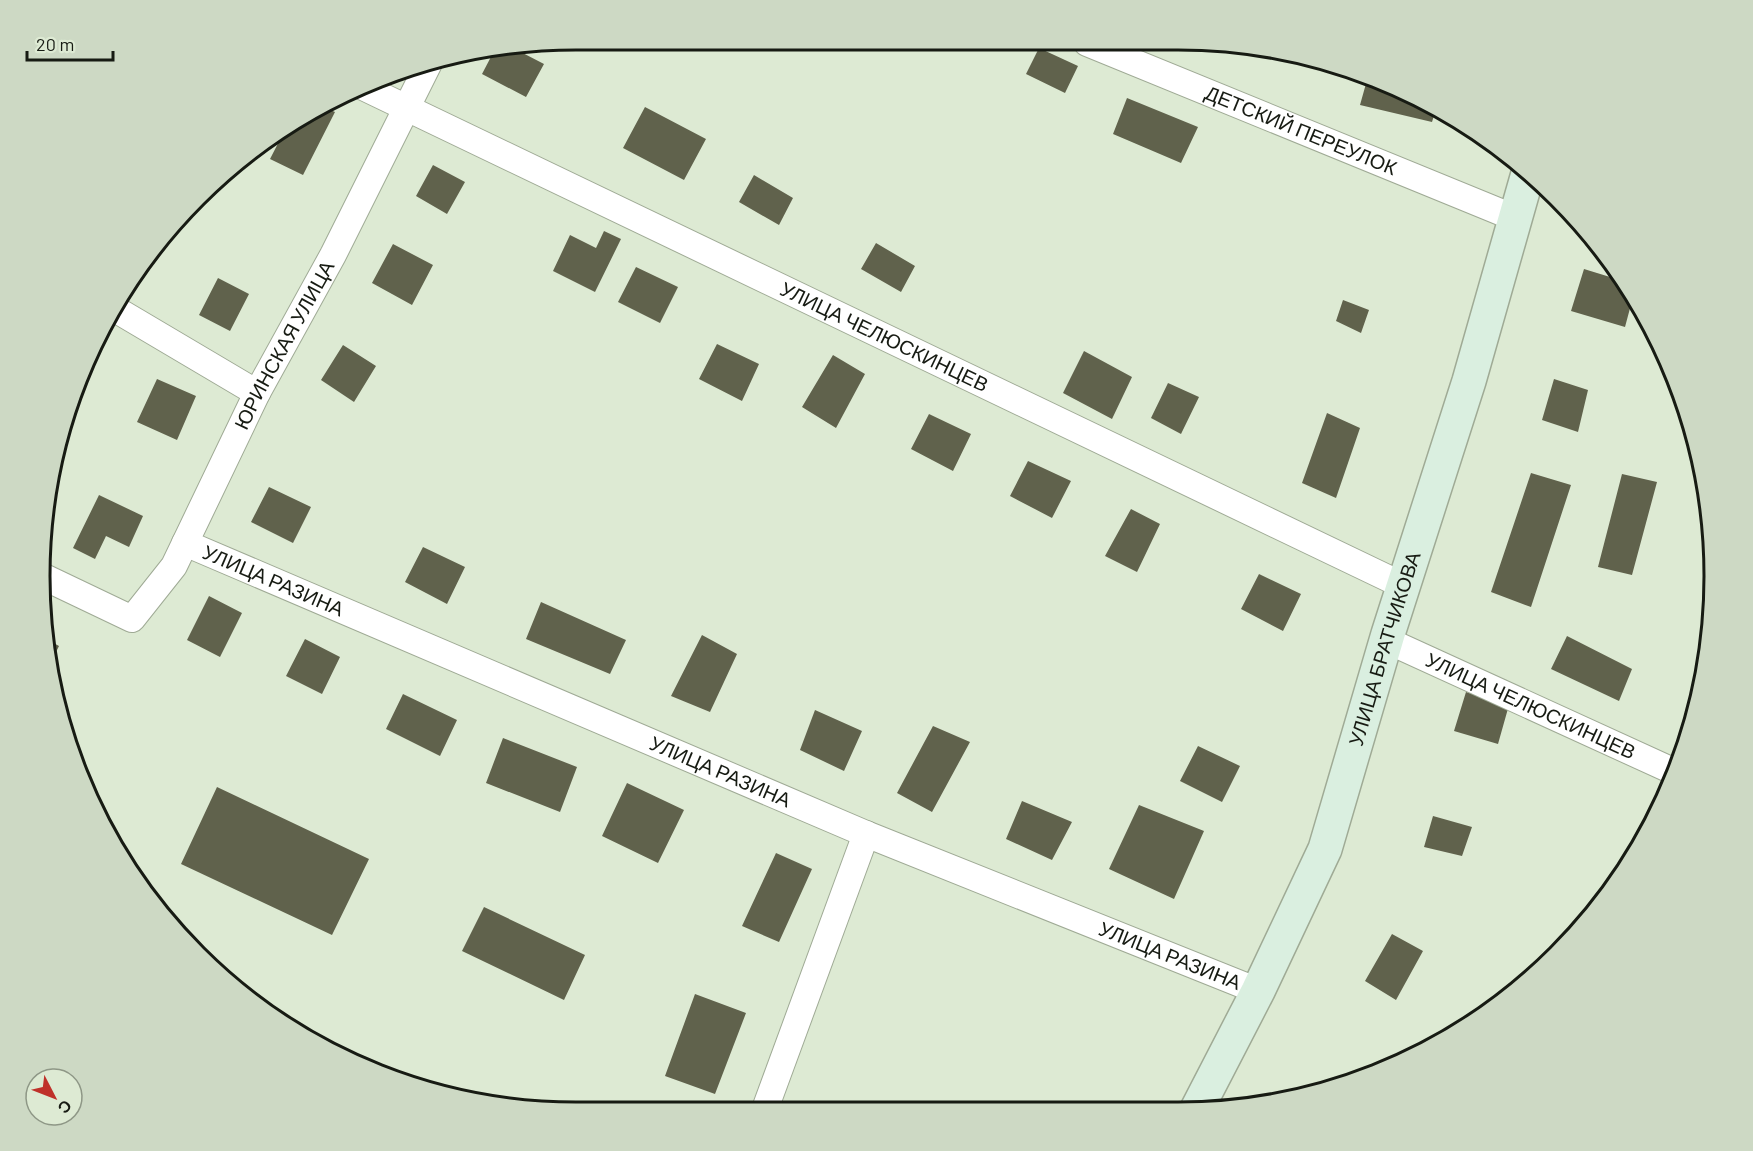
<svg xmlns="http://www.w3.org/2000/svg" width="1753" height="1151" font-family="Barlow,sans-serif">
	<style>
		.building { fill: #60624c }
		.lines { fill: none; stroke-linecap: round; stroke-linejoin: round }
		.minor-casing { stroke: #9faa95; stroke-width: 28 }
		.secondary-casing { stroke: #9faa95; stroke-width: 36 }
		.minor { stroke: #fff; stroke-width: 26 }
		.secondary { stroke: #daefe0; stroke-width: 33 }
		.labels { text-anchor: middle; stroke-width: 6; stroke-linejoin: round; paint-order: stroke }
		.street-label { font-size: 20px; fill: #171b13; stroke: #ddead3 }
		.rim { fill: none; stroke: #171b13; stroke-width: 3 }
	</style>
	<rect width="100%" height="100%" fill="#ddead3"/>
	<!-- building -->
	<path class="building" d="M 1039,48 L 1078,66 L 1065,93 L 1026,74 Z
		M 515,49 L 544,64 L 526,97 L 482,74 L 493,53 Z
		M 1367,80 L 1414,94 L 1436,109 L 1432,122 L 1360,105 Z
		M 1127,98 L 1198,127 L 1181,163 L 1113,134 Z
		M 324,107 L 335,112 L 303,175 L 270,159 L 288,124 Z
		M 645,107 L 706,139 L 684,180 L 623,148 Z
		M 433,165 L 465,182 L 447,214 L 416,196 Z
		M 754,175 L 793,198 L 779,225 L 739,202 Z
		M 604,231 L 621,239 L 595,292 L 553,271 L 570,235 L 596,248 Z
		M 876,243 L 915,266 L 901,292 L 861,269 Z
		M 393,244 L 433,265 L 412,305 L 372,283 Z
		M 636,267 L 678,287 L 660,323 L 618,302 Z
		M 1584,269 L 1623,281 L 1633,297 L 1625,327 L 1571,311 Z
		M 218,278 L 249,294 L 230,331 L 199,315 Z
		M 1343,300 L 1369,310 L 1361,333 L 1336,321 Z
		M 717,344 L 759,364 L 742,401 L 699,379 Z
		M 343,345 L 376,366 L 354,402 L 321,380 Z
		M 1084,351 L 1132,377 L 1112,419 L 1063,393 Z
		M 833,355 L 865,374 L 836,428 L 802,407 Z
		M 157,379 L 196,396 L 177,440 L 137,422 Z
		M 1554,379 L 1588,390 L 1578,432 L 1542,420 Z
		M 1168,383 L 1199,397 L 1181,434 L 1151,418 Z
		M 1327,413 L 1360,428 L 1336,498 L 1302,483 Z
		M 929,414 L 971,434 L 953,471 L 911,449 Z
		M 1028,461 L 1071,481 L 1052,518 L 1010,496 Z
		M 1531,473 L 1571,485 L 1531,607 L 1491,592 Z
		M 1622,474 L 1657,482 L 1632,575 L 1598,567 Z
		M 269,487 L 311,507 L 293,543 L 251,522 Z
		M 99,495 L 143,516 L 129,547 L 106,536 L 95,559 L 73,548 Z
		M 1131,509 L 1160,524 L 1137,572 L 1105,556 Z
		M 423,547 L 465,567 L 447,604 L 405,582 Z
		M 1259,574 L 1301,594 L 1283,631 L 1241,609 Z
		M 209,596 L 242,613 L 220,657 L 187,640 Z
		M 541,602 L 626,640 L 610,674 L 526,639 Z
		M 702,635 L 737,654 L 710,712 L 671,696 Z
		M 1567,636 L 1632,669 L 1619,701 L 1551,669 Z
		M 305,639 L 340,657 L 322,694 L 286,676 Z
		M 50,641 L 59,646 L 52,660 L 51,650 Z
		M 1466,692 L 1509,705 L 1498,744 L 1454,731 Z
		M 403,694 L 457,720 L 440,756 L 386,729 Z
		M 815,710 L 862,731 L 844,771 L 800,750 Z
		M 933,726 L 970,742 L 932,812 L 897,793 Z
		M 503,738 L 577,767 L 560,812 L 486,783 Z
		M 1198,746 L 1240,766 L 1222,802 L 1180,781 Z
		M 627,783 L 684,810 L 658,863 L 602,836 Z
		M 217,787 L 369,859 L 332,935 L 181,864 Z
		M 1022,801 L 1072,822 L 1052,860 L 1006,839 Z
		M 1139,805 L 1204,831 L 1174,899 L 1109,869 Z
		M 1433,816 L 1472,827 L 1462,856 L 1424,847 Z
		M 776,853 L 812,869 L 779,942 L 742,926 Z
		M 484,907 L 585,955 L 564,1000 L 462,951 Z
		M 1392,934 L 1423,951 L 1396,1000 L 1365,981 Z
		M 695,994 L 746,1013 L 715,1094 L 665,1076 Z"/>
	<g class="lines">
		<!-- minor casing -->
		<g class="minor-casing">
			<g id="minor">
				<path id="s1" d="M 1087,43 L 1515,218"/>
				<path id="s2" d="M 363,87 L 1404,586"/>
				<path d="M 115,309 L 257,393"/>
				<path id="s3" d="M 185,543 L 866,834 L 1258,991"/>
				<path id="s4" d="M 44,577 L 132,619 L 174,566 L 257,393 L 333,255 L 429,63"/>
				<path id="s5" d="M 1386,640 L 1675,772"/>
				<path d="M 765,1109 L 866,834"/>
			</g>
		</g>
		<!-- secondary casing -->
		<g class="secondary-casing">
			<g id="secondary">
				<path id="s6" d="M 1196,1111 L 1258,991 L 1325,849 L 1388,634 L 1469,381 L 1529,170"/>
			</g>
		</g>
		<!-- minor -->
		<use href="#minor" class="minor"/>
		<!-- secondary -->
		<use href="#secondary" class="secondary"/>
	</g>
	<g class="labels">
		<!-- street labels -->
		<g class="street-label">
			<text dy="7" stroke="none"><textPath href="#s1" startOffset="231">ДЕТСКИЙ ПЕРЕУЛОК</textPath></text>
			<text dy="7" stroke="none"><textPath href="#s2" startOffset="578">УЛИЦА ЧЕЛЮСКИНЦЕВ</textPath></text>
			<text dy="7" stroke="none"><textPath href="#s4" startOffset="412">ЮРИНСКАЯ УЛИЦА</textPath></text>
			<text dy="7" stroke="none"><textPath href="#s3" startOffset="96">УЛИЦА РАЗИНА</textPath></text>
			<text dy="7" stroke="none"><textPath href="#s6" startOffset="501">УЛИЦА БРАТЧИКОВА</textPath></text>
			<text dy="7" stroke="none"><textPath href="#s5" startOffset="159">УЛИЦА ЧЕЛЮСКИНЦЕВ</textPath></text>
			<text dy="7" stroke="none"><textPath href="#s3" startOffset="582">УЛИЦА РАЗИНА</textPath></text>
			<text dy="7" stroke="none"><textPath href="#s3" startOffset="1068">УЛИЦА РАЗИНА</textPath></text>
		</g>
	</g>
	<!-- crop -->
	<path d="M0 0H1753V1151H0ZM576 50H1178A526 526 0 0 1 1704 576V576A526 526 0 0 1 1178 1102H576A526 526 0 0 1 50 576V576A526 526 0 0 1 576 50Z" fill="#cdd9c4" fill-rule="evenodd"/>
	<path class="rim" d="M576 50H1178A526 526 0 0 1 1704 576V576A526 526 0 0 1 1178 1102H576A526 526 0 0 1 50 576V576A526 526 0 0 1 576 50Z"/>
	<!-- north arrow -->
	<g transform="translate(54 1097) rotate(132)"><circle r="28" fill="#ddead3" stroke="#8e9786" stroke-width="1.5"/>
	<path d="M0-4.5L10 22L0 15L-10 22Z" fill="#bf312a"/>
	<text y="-9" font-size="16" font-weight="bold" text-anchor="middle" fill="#171b13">С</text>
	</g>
	<!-- scale -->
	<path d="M27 51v9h86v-9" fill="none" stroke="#171b13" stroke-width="3"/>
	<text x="36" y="51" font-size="18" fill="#171b13" stroke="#ddead3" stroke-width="4.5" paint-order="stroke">20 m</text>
</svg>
